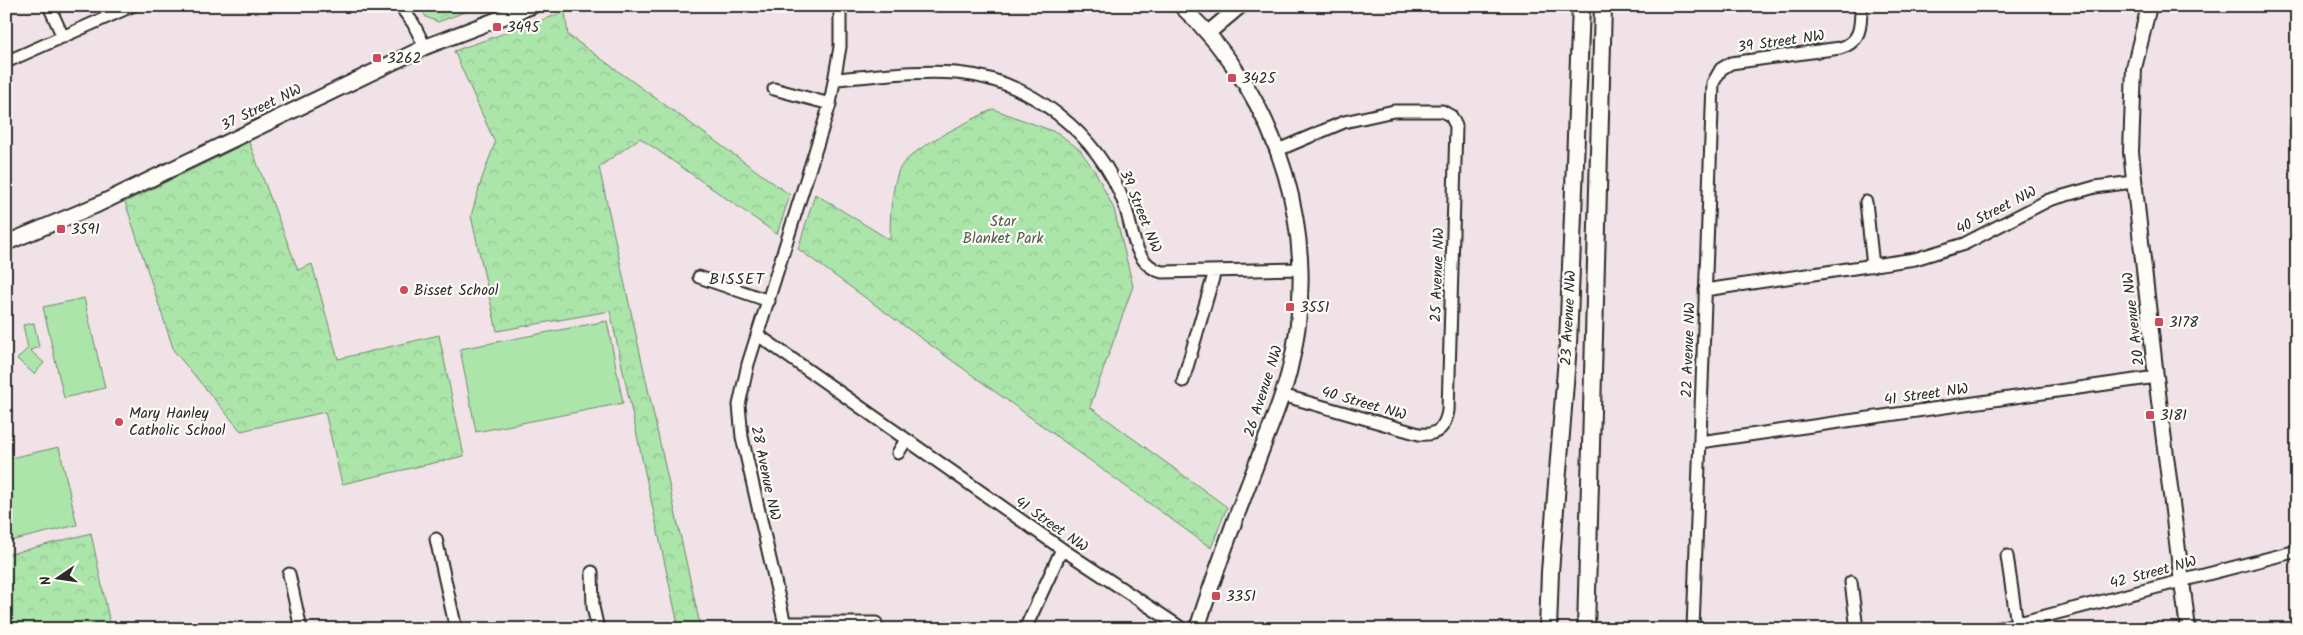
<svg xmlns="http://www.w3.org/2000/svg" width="2303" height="635" font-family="Kalam,sans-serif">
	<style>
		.grass { fill: #abe5aa; stroke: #6b886a }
		.park { fill: url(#park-crowns); stroke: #6b886a }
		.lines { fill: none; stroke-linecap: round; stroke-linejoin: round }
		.minor-casing { stroke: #2b2b2b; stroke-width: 15 }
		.tertiary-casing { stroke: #2b2b2b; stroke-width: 18 }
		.secondary-casing { stroke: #2b2b2b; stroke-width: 20 }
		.minor { stroke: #fdfcf7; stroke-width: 11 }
		.tertiary { stroke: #fdfcf7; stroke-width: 14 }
		.secondary { stroke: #fdfcf7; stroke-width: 16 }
		.poi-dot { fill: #d1495b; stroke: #fdfcf7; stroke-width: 2 }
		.labels { text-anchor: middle; stroke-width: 4.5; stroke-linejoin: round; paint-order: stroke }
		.poi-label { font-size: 15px; fill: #2b2b2b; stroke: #fdfcf7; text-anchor: start }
		.street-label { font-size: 15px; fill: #2b2b2b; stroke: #fdfcf7 }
		.park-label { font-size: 15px; fill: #4b5a4b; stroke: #fdfcf7 }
		.neighbourhood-label { font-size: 16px; letter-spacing: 1px; fill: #2b2b2b; stroke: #fdfcf7 }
	</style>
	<defs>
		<pattern id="park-crowns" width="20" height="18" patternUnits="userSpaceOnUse" patternTransform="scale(1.25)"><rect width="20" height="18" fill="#abe5aa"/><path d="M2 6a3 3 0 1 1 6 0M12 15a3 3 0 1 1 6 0" fill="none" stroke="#93c592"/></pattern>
	</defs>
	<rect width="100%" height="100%" fill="#f1e2e7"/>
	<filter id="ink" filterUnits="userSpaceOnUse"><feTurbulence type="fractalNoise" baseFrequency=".02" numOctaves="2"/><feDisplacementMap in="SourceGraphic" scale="10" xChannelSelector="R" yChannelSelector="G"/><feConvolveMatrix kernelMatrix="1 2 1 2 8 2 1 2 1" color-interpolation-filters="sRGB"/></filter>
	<g filter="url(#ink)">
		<!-- grass -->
		<path class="grass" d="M 84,298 L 105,388 L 64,398 L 43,307 Z
			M 607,321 L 623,403 L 476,432 L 460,349 Z
			M 34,323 L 39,347 L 30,350 L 44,363 L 34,374 L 17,359 L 28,348 L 23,325 Z
			M 59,447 L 77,525 L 6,542 L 6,459 Z"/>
		<!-- park -->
		<path class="park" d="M 419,6 L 481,6 L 438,22 L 426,17 Z
			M 565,12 L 568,35 L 790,195 L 777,234 L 640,138 L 599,167 L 701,629 L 679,629 L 610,311 L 497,331 L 471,216 L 482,178 L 495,143 L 454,51 Z
			M 993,109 L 1058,133 L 1080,150 L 1096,173 L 1114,209 L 1133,286 L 1090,407 L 1227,507 L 1211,548 L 798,249 L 815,194 L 890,240 C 890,218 891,194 898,172 C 906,149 971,121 993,109 Z
			M 249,142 L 298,270 L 312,264 L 338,359 L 439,335 L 464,456 L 342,484 L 325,412 L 241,431 L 174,351 L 125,202 Z
			M 91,533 L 111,629 L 6,629 L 6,555 Z"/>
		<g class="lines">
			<!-- minor casing -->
			<g class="minor-casing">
				<path id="minor" d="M 49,6 L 63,37
					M 400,6 L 413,23 L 425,47
					M 6,62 L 132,6
					M 835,79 C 875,76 916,70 956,73 C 1030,79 1098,134 1124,203 C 1133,227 1132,264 1162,272 L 1301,269
					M 774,89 L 830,104
					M 2297,128 L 2297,136
					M 1278,150 L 1344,122 L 1394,111 L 1442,111 L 1451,116 L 1456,126 L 1448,411 C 1445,428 1437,436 1419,434 L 1282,395
					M 1866,202 L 1873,266
					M 699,277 L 769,301
					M 1705,290 L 1915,259 L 1964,244 L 2049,200 L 2095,187 L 2133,182
					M 758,335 L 1062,549 L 1183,629
					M 1183,381 L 1215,271
					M 1700,442 L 2156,377
					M 898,453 L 906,440
					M 436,539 L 456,629
					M 2007,556 L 2017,624
					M 592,572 L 593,607 L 598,629
					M 289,574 L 301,629
					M 1851,582 L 1857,629
					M 785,623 L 876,623
					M 786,629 L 742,437 L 739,405 L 748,364 L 830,104 L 840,47 L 840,6
					M 1025,629 L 1062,549
					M 1693,629 L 1713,83 L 1721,69 L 1731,63 L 1840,48 C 1861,42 1861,26 1861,6
					M 1995,629 L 2297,551"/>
			</g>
			<!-- tertiary casing -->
			<g class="tertiary-casing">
				<path id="tertiary" d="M 1181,6 C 1281,98 1323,240 1289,372 C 1281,404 1267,434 1256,465 C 1235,519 1215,573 1197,629
					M 2149,6 L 2134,68 L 2131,152 L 2156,377 L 2188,629
					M 1208,33 L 1240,6
					M 6,243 L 97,205 L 425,47 L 532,6"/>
			</g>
			<!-- secondary casing -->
			<g class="secondary-casing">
				<path id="secondary" d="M 1548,629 L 1550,572 L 1568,345 L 1581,6
					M 1586,629 L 1603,6"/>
			</g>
			<!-- minor -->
			<use href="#minor" class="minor"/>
			<!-- tertiary -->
			<use href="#tertiary" class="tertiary"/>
			<!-- secondary -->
			<use href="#secondary" class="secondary"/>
		</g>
	</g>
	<!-- markers -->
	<g class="poi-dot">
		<rect x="492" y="22" width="10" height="10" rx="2.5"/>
		<rect x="372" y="53" width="10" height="10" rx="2.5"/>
		<rect x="1227" y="73" width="10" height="10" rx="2.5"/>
		<rect x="56" y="224" width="10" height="10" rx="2.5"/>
		<circle cx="404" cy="290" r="5"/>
		<rect x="1285" y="302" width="10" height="10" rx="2.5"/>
		<rect x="2154" y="317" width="10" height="10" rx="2.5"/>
		<rect x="2145" y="410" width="10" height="10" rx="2.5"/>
		<circle cx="119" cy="422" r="5"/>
		<rect x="1211" y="591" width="10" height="10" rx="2.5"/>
	</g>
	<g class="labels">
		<!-- poi labels -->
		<g class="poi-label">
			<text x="507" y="32">3495</text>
			<text x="387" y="63">3262</text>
			<text x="1242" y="83">3425</text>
			<text x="71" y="234">3591</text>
			<text x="414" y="295">Bisset School</text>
			<text x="1300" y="312">3551</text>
			<text x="2169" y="327">3178</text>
			<text x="129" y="418">Mary Hanley<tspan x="129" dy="17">Catholic School</tspan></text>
			<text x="2160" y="420">3181</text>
			<text x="1226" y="601">3351</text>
		</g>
		<!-- street labels -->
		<g class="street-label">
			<text transform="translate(1781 41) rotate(-8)" y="5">39 Street NW</text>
			<text transform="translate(261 107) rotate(-26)" y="5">37 Street NW</text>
			<text transform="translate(1996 210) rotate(-27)" y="5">40 Street NW</text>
			<text transform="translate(1141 211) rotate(68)" y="5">39 Street NW</text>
			<text transform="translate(1437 275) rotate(-88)" y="5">25 Avenue NW</text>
			<text transform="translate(1568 318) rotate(-87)" y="5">23 Avenue NW</text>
			<text transform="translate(2133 319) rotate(-97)" y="5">20 Avenue NW</text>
			<text transform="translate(1688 350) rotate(-88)" y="5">22 Avenue NW</text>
			<text transform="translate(1263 391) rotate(-72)" y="5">26 Avenue NW</text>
			<text transform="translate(1926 394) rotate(-8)" y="5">41 Street NW</text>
			<text transform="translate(1364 403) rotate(16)" y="5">40 Street NW</text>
			<text transform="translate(766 473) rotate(78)" y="5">28 Avenue NW</text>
			<text transform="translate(1052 524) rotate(35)" y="5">41 Street NW</text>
			<text transform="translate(2153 572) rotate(-15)" y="5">42 Street NW</text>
		</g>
		<!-- park labels -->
		<g class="park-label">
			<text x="1003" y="226">Star<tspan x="1003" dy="17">Blanket Park</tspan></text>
		</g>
		<!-- neighbourhood labels -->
		<g class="neighbourhood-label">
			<text x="737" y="284">BISSET</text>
		</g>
	</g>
	<!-- margin -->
	<rect width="2303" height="635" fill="none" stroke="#fdfcf7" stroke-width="25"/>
	<rect x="12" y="12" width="2278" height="610" fill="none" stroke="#2b2b2b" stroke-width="2" filter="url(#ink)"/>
	<!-- north arrow -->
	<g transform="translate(58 578) rotate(257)" stroke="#fdfcf7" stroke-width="4" paint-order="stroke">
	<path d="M0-4L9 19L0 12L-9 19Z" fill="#2b2b2b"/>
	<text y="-8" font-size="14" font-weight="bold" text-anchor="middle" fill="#2b2b2b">N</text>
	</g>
</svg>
